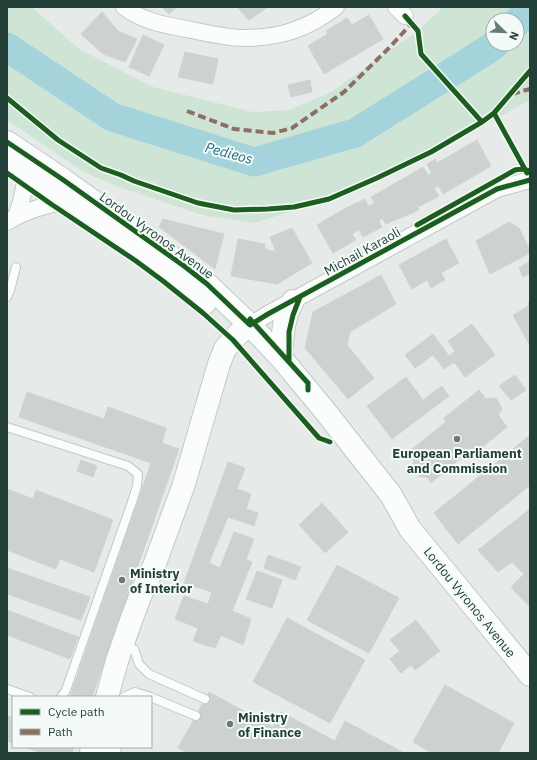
<svg xmlns="http://www.w3.org/2000/svg" width="537" height="760" font-family="'IBM Plex Sans',sans-serif">
	<style>
		.green { fill: #cee5d5; fill-rule: evenodd }
		.lines { fill: none; stroke-linecap: round; stroke-linejoin: round }
		.river { stroke: #a5d3db; stroke-width: 29 }
		.building { fill: #cdd2d0; stroke: #ced4d2 }
		.lane-casing { stroke: #c3c8c6; stroke-width: 10 }
		.street-casing { stroke: #c3c8c6; stroke-width: 18 }
		.secondary-casing { stroke: #c1c9c6; stroke-width: 24 }
		.lane { stroke: #fbfcfc; stroke-width: 8 }
		.street { stroke: #fbfcfc; stroke-width: 16 }
		.secondary { stroke: #fbfcfc; stroke-width: 22 }
		.quiet { stroke: #8d6e63; stroke-width: 4; stroke-dasharray: 8 4; stroke-linecap: butt }
		.cycleway-casing { stroke: #f4faf7; stroke-width: 8 }
		.cycleway { stroke: #1b5e20; stroke-width: 5 }
		.poi-dot { fill: #677c76; stroke: #f4faf7; stroke-width: 1.5 }
		.labels { text-anchor: middle; stroke-width: 4; stroke-linejoin: round; paint-order: stroke }
		.street-label { font-size: 13px; fill: #224038; stroke: #f4faf7 }
		.poi-label { font-size: 13px; font-weight: bold; fill: #224038; stroke: #f4faf7; text-anchor: start }
		.water-label { font-size: 14px; font-style: italic; fill: #186f80; stroke: #f4faf7 }
	</style>
	<rect width="100%" height="100%" fill="#e6ebe9"/>
	<!-- green -->
	<path class="green" d="M 7,7 L 32,7 L 79,49 L 153,87 L 253,112 L 289,110 L 331,92 L 418,31 L 443,7 L 530,7 L 530,100 L 467,135 L 329,200 L 254,223 L 202,215 L 119,187 L 82,171 L 7,120 ZM 493,20 L 517,20 L 517,44 L 493,44 Z"/>
	<g class="lines">
		<!-- river -->
		<path class="river" d="M 517,22 L 530,9
			M 7,47 L 112,117 L 254,162 L 355,133 L 492,47 L 495,44"/>
	</g>
	<!-- building -->
	<path class="building" d="M 162,7 L 177,7 L 169,14 Z
		M 237,7 L 268,7 L 249,20 Z
		M 102,12 L 118,31 L 137,39 L 125,62 L 103,54 L 81,34 Z
		M 369,15 L 383,39 L 324,74 L 308,46 L 328,34 L 326,31 L 347,18 L 352,25 Z
		M 143,35 L 164,45 L 149,76 L 129,67 Z
		M 185,52 L 218,59 L 213,84 L 178,77 Z
		M 310,80 L 312,92 L 291,97 L 288,85 Z
		M 477,140 L 491,166 L 443,194 L 427,164 L 436,159 L 437,163 Z
		M 423,167 L 428,175 L 432,173 L 438,186 L 434,189 L 439,196 L 418,207 L 408,190 L 401,194 L 394,184 Z
		M 394,184 L 401,194 L 408,190 L 419,210 L 386,224 L 382,218 L 379,221 L 382,227 L 363,237 L 346,208 L 365,199 L 368,206 L 375,203 L 371,197 Z
		M 346,208 L 358,230 L 352,234 L 356,240 L 333,253 L 317,225 Z
		M 163,219 L 224,234 L 215,269 L 159,227 Z
		M 509,222 L 519,228 L 530,250 L 530,253 L 490,274 L 476,241 Z
		M 292,228 L 312,263 L 277,284 L 231,276 L 238,239 L 265,244 L 265,249 L 276,252 L 270,237 Z
		M 446,239 L 459,263 L 441,273 L 445,280 L 431,288 L 427,280 L 412,289 L 399,265 Z
		M 530,261 L 530,273 L 523,277 L 519,268 Z
		M 381,275 L 396,304 L 350,332 L 347,345 L 374,378 L 348,399 L 305,348 L 313,312 Z
		M 530,302 L 530,344 L 529,344 L 513,315 L 529,306 L 528,303 Z
		M 472,324 L 495,355 L 465,377 L 454,362 L 444,369 L 433,355 L 415,368 L 405,355 L 433,334 L 449,356 L 455,351 L 448,341 Z
		M 515,375 L 526,390 L 511,400 L 499,386 Z
		M 406,377 L 423,400 L 442,386 L 449,396 L 392,439 L 367,406 Z
		M 479,390 L 486,399 L 496,398 L 502,409 L 498,415 L 507,427 L 471,456 L 468,452 L 431,483 L 427,477 L 420,477 L 411,469 L 414,461 L 407,453 L 446,422 L 444,418 Z
		M 27,392 L 104,419 L 108,407 L 166,428 L 162,443 L 179,449 L 92,697 L 70,697 L 151,463 L 19,417 Z
		M 530,435 L 530,485 L 458,544 L 434,513 Z
		M 81,460 L 97,466 L 93,477 L 77,471 Z
		M 228,462 L 245,468 L 237,489 L 251,494 L 246,509 L 258,513 L 254,526 L 228,517 L 209,563 L 220,568 L 234,532 L 254,539 L 246,559 L 252,562 L 232,611 L 251,619 L 243,645 L 221,635 L 215,648 L 193,641 L 198,628 L 175,619 L 184,596 L 208,604 L 212,592 L 184,583 Z
		M 7,489 L 33,499 L 36,490 L 113,520 L 94,572 L 60,559 L 56,569 L 7,550 Z
		M 322,503 L 348,532 L 325,553 L 299,525 Z
		M 530,509 L 530,607 L 511,587 L 524,574 L 512,562 L 498,572 L 478,550 Z
		M 268,555 L 301,567 L 295,580 L 264,568 Z
		M 337,565 L 399,598 L 369,653 L 307,620 Z
		M 7,568 L 90,597 L 81,620 L 7,594 Z
		M 257,571 L 282,580 L 272,608 L 246,599 Z
		M 7,610 L 78,637 L 70,659 L 7,635 Z
		M 287,618 L 365,660 L 330,723 L 253,682 Z
		M 416,620 L 440,651 L 415,670 L 411,665 L 401,673 L 390,659 L 400,651 L 390,640 Z
		M 445,685 L 514,723 L 498,753 L 432,753 L 413,742 Z
		M 209,692 L 273,727 L 281,712 L 335,741 L 345,721 L 404,753 L 188,753 L 178,748 Z
		M 7,716 L 13,718 L 13,743 L 7,741 Z
		M 25,747 L 74,747 L 72,753 L 42,753 Z"/>
	<g class="lines">
		<!-- lane casing -->
		<g class="lane-casing">
			<path id="lane" d="M 7,297 L 10,290 L 16,267
				M 7,427 L 128,466 L 138,474 L 137,486 L 132,502 L 66,690 L 61,697
				M 134,649 L 139,664 L 149,674 L 205,699
				M 7,689 L 30,697
				M 124,697 L 135,692 L 148,696 L 196,716"/>
		</g>
		<!-- street casing -->
		<g class="street-casing">
			<path id="street" d="M 124,7 C 142,21 164,25 187,29 C 206,33 225,38 244,38 C 279,38 308,29 336,7
				M 396,7 L 405,16
				M 16,216 C 22,203 24,190 26,176
				M 7,222 C 21,213 48,203 66,202
				M 250,325 L 268,314 L 497,189 L 530,180"/>
		</g>
		<!-- secondary casing -->
		<g class="secondary-casing">
			<path id="secondary" d="M 7,142 L 62,179 L 184,266 L 207,284 L 250,325 L 282,359 L 325,411 L 391,495 L 410,529 L 530,675
				M 7,163 L 66,202 L 151,261 L 197,296 L 205,303
				M 282,359 L 281,352 L 284,325 L 287,314 L 293,301
				M 107,697 L 117,661 L 129,626 L 141,594 L 154,566 L 184,484 L 219,364 L 225,349 L 238,334 L 250,325
				M 91,753 L 92,747
				M 109,753 L 110,747"/>
		</g>
		<!-- lane -->
		<use href="#lane" class="lane"/>
		<!-- street -->
		<use href="#street" class="street"/>
		<!-- secondary -->
		<use href="#secondary" class="secondary"/>
		<!-- quiet -->
		<path class="quiet" d="M 512,94 L 530,89
			M 187,111 L 234,129 L 273,133 L 292,128 L 344,92 L 389,48 L 411,24"/>
		<!-- cycleway casing -->
		<g class="cycleway-casing">
			<path id="cycleway" d="M 405,16 L 418,31 L 421,54 L 482,122
				M 7,98 L 58,140 L 101,168 L 121,175 L 134,181 L 198,203 L 234,210 L 268,209 L 294,207 L 329,199 L 377,178 L 431,152 L 482,122 L 494,113 L 530,71
				M 494,113 L 527,173
				M 7,142 L 62,179 L 184,266 L 207,284 L 250,325 L 268,314 L 497,189 L 530,180
				M 7,173 L 51,204 L 136,261 L 163,281 L 203,313 L 233,340 L 319,438 L 330,442
				M 417,225 L 515,170 C 520,169 525,169 530,171
				M 250,319 L 308,383 L 308,390
				M 289,361 L 289,332 L 293,315 L 300,297"/>
		</g>
		<!-- cycleway -->
		<use href="#cycleway" class="cycleway"/>
	</g>
	<!-- markers -->
	<g class="poi-dot">
		<circle cx="457" cy="439" r="4"/>
		<circle cx="122" cy="580" r="4"/>
		<circle cx="230" cy="724" r="4"/>
	</g>
	<g class="labels">
		<!-- street labels -->
		<g class="street-label">
			<text transform="translate(157 235) rotate(36)" y="5">Lordou Vyronos Avenue</text>
			<text transform="translate(362 251) rotate(-29)" y="5">Michail Karaoli</text>
			<text transform="translate(470 602) rotate(51)" y="5">Lordou Vyronos Avenue</text>
		</g>
		<!-- poi labels -->
		<g class="poi-label">
			<text x="457" y="458" text-anchor="middle">European Parliament<tspan x="457" dy="15">and Commission</tspan></text>
			<text x="130" y="578">Ministry<tspan x="130" dy="15">of Interior</tspan></text>
			<text x="238" y="722">Ministry<tspan x="238" dy="15">of Finance</tspan></text>
		</g>
		<!-- water labels -->
		<g class="water-label">
			<text transform="translate(229 153) rotate(15)" y="5">Pedieos</text>
		</g>
	</g>
	<!-- border -->
	<rect width="537" height="760" fill="none" stroke="#224038" stroke-width="16"/>
	<!-- legend -->
	<rect x="12" y="696" width="140" height="52" fill="#f4faf7" stroke="#a0b0ab"/>
	<rect x="20" y="709" width="20" height="6" fill="#1b5e20" stroke="#a0b0ab"/>
	<text x="48" y="716" font-size="12" fill="#224038">Cycle path</text>
	<rect x="20" y="729" width="20" height="6" fill="#8d6e63" stroke="#a0b0ab"/>
	<text x="48" y="736" font-size="12" fill="#224038">Path</text>
	<!-- north arrow -->
	<g transform="translate(505 32) rotate(113)"><circle r="19" fill="#f4faf7" stroke="#a0b0ab"/>
	<path d="M0-3L7 15L0 10L-7 15Z" fill="#677c76"/>
	<text y="-6" font-size="11" font-weight="bold" text-anchor="middle" fill="#224038">N</text>
	</g>
</svg>
